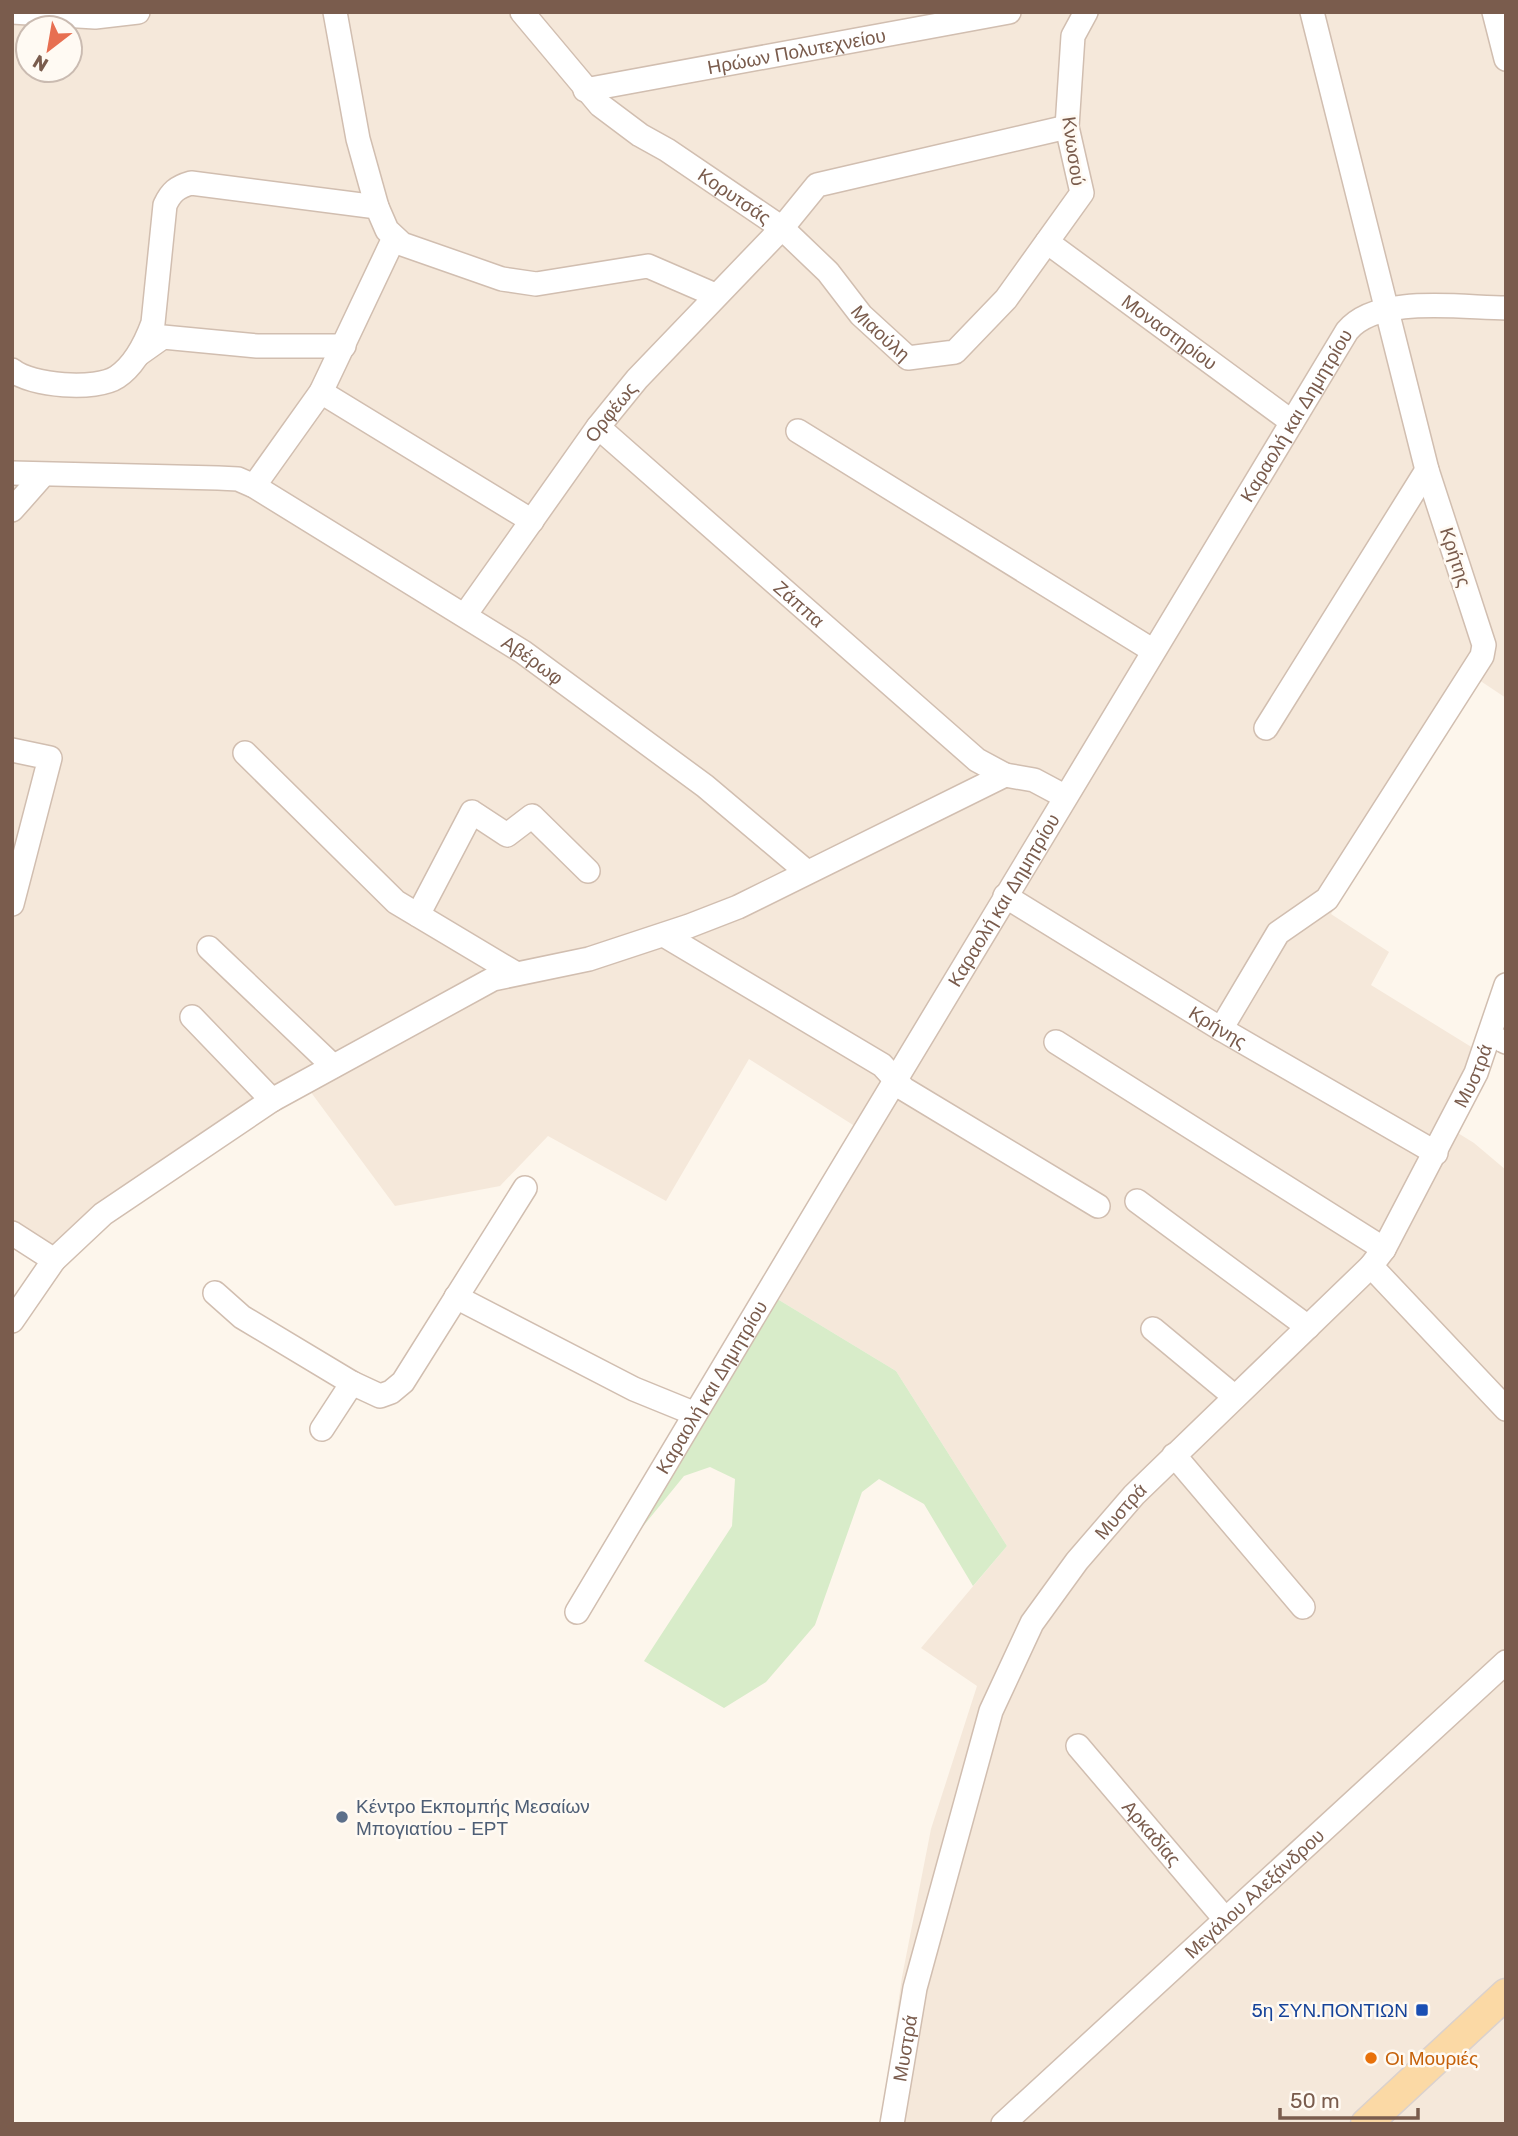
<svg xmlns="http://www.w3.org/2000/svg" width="1518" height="2136" font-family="Rubik,sans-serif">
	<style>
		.residential { fill: #f5e8da; fill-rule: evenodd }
		.green { fill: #d8ecc9 }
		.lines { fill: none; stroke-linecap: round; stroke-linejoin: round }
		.minor-casing { stroke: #d1beb0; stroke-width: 26 }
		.major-casing { stroke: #dad1cd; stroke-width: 33 }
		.minor { stroke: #fff; stroke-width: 23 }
		.major { stroke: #fbd9a5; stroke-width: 30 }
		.service-dot { fill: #5c6f8a; stroke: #fffaf3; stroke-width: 2.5 }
		.transit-dot { fill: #1a4fb4; stroke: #fffaf3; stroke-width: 2.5 }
		.food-dot { fill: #e8710a; stroke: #fffaf3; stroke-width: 2.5 }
		.labels { text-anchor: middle; stroke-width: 5; stroke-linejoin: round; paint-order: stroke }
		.street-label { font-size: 19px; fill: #7a5c4d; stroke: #fffaf3 }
		.service-label { font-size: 19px; fill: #4e5e75; stroke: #fffaf3; text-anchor: start }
		.transit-label { font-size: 19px; fill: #164399; stroke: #fffaf3; text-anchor: end }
		.food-label { font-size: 19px; fill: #c56008; stroke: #fffaf3; text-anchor: start }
	</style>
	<rect width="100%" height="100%" fill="#fdf6ec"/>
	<!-- residential -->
	<path class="residential" d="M 12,12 L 1506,12 L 1506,698 L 1479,680 L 1331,914 L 1389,952 L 1371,985 L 1473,1048 L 1436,1135 L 1371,1253 L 1506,1419 L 1506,2124 L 881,2124 L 902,1977 L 931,1829 L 977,1686 L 921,1648 L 1007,1546 L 896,1371 L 774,1297 L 872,1137 L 749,1059 L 666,1201 L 548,1136 L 500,1186 L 395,1206 L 310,1091 L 268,1110 L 107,1218 L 57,1267 L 12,1239 ZM 28,28 L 70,28 L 70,70 L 28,70 Z
		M 1453,1130 L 1474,1143 L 1506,1170 L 1506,1396 L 1382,1265 Z"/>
	<!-- green -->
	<path class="green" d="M 774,1297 L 896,1371 L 1007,1546 L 973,1586 L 924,1504 L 879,1479 L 862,1492 L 815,1625 L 766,1682 L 724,1708 L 644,1661 L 732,1526 L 735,1479 L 710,1467 L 684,1476 L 627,1546 Z"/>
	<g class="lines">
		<!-- minor casing -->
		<g class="minor-casing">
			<g id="minor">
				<path d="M 12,12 L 95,17 L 138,12"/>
				<path d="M 335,12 L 358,139 L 377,207"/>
				<path id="s1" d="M 522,12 L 600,105 L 640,135 L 667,150 L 782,228 L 817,185 L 1067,127"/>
				<path d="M 1494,12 L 1506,59"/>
				<path id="s2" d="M 585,90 L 1009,12"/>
				<path id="s3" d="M 1047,242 L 1292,422"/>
				<path d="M 139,354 L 163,337 L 257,346 L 344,346"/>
				<path d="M 12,370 C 31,386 96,391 117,377 C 135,365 146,342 153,323 L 165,205 C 171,192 177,187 191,183 L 377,207 L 387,230 L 402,244 L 502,279 L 536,284 L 648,266 L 715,295"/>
				<path d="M 321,392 L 532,521"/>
				<path id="s4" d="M 598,427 L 977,760 L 1005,775"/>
				<path d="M 798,431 L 1152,650"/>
				<path id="s5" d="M 12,473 L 218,478 L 238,479 L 254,486 L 523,652 L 705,786 L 807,872"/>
				<path d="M 254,486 L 321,392 L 394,238"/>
				<path d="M 12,510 L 43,475"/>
				<path id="s6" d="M 465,615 L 598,427 L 637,379 L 782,228 L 828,272 L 861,315 L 908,358 L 955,352 L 1006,299 L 1082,193 L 1067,127 L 1073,36 L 1086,12"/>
				<path d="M 1266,728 L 1427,470"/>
				<path d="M 12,750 L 50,758 L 12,904"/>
				<path d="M 245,753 L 396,902 L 515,973"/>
				<path id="s7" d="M 1005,896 L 1221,1029 L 1436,1153"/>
				<path d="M 418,915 L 472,812 L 507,835 L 532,816 L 588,871"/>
				<path d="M 664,935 L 882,1065 L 904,1089 L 1098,1206"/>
				<path d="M 209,948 L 333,1066"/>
				<path d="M 192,1017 L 272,1100 L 493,979 L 589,959 L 689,926 L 738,907 L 1005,775 L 1034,780 L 1064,796"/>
				<path d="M 1221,1029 L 1278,933 L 1327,899 L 1482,656 L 1484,645 L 1427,470 L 1312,12"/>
				<path d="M 1504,1041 L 1506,1042"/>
				<path d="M 1056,1042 L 1384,1249"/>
				<path d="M 1137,1201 L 1308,1327"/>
				<path d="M 12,1233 L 54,1260 L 103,1214 L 272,1100"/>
				<path d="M 1371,1266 L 1506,1409"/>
				<path d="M 215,1293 L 242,1317 L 352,1383 L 380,1396 L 391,1392 L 403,1382 L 525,1188"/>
				<path d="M 456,1297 L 634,1389 L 693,1413"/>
				<path d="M 12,1321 L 54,1260"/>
				<path d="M 1153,1329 L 1235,1397"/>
				<path d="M 322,1429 L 352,1383"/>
				<path d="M 1174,1455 L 1303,1607"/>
				<path id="s8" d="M 577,1612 C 832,1184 1089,757 1347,331 C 1377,294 1463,308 1506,308"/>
				<path id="s9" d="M 1078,1746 L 1225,1919"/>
				<path id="s10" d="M 892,2124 L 915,1988 L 991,1711 L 1032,1623 L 1077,1561 L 1134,1495 L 1371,1266 L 1384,1249 L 1476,1073 L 1506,985"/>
				<path id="s11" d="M 1003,2124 L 1506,1662"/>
			</g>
		</g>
		<!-- major casing -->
		<g class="major-casing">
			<path id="major" d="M 1366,2124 L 1506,1994"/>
		</g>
		<!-- minor -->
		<use href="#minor" class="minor"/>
		<!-- major -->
		<use href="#major" class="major"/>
	</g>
	<!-- markers -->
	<circle class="service-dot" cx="342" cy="1817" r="7"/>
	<rect class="transit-dot" x="1415" y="2003" width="14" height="14" rx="3.5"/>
	<circle class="food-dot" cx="1371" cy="2058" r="7"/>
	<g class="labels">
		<!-- street labels -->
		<g class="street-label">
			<text dy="7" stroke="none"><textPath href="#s2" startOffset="215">Ηρώων Πολυτεχνείου</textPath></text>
			<text transform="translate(1074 151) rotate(82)" y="7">Κνωσού</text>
			<text dy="7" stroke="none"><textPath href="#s1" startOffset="284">Κορυτσάς</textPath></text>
			<text dy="7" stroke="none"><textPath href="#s6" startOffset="646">Μιαούλη</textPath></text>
			<text dy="7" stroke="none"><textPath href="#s3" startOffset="152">Μοναστηρίου</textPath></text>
			<text dy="7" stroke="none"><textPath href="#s6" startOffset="250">Ορφέως</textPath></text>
			<text dy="7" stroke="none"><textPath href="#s8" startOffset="1396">Καραολή και Δημητρίου</textPath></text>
			<text transform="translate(1456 557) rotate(72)" y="7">Κρήτης</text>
			<text dy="7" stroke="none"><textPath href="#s4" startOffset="268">Ζάππα</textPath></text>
			<text dy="7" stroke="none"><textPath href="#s5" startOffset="572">Αβέρωφ</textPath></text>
			<text dy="7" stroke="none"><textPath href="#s8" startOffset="830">Καραολή και Δημητρίου</textPath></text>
			<text dy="7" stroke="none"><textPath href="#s7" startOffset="250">Κρήνης</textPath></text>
			<text dy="7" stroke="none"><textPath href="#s10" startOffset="1232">Μυστρά</textPath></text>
			<text dy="7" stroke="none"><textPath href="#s8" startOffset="262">Καραολή και Δημητρίου</textPath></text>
			<text dy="7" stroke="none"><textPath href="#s10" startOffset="665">Μυστρά</textPath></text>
			<text dy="7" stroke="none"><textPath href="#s9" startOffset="114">Αρκαδίας</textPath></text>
			<text dy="7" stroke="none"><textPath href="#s11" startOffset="341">Μεγάλου Αλεξάνδρου</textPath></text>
			<text dy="7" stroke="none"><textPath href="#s10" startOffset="77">Μυστρά</textPath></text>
		</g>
		<!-- service labels -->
		<g class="service-label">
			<text x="356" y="1813">Κέντρο Εκπομπής Μεσαίων<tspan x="356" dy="22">Μπογιατίου - ΕΡΤ</tspan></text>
		</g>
		<!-- transit labels -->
		<g class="transit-label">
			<text x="1408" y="2017">5η ΣΥΝ.ΠΟΝΤΙΩΝ</text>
		</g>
		<!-- food labels -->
		<g class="food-label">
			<text x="1385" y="2065">Οι Μουριές</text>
		</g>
	</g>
	<!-- border -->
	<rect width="1518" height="2136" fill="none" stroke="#7a5c4d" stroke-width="28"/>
	<!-- north arrow -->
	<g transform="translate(49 49) rotate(211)"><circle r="33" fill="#fffaf3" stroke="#cabbb1" stroke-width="2"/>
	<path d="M0-5L12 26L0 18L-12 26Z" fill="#e76f51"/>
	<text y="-10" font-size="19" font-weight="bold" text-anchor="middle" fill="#7a5c4d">N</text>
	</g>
	<!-- scale -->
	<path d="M1280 2108v10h138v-10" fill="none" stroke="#7a5c4d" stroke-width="3.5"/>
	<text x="1290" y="2108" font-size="21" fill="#7a5c4d" stroke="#fffaf3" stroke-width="5" paint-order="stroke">50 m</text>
</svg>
